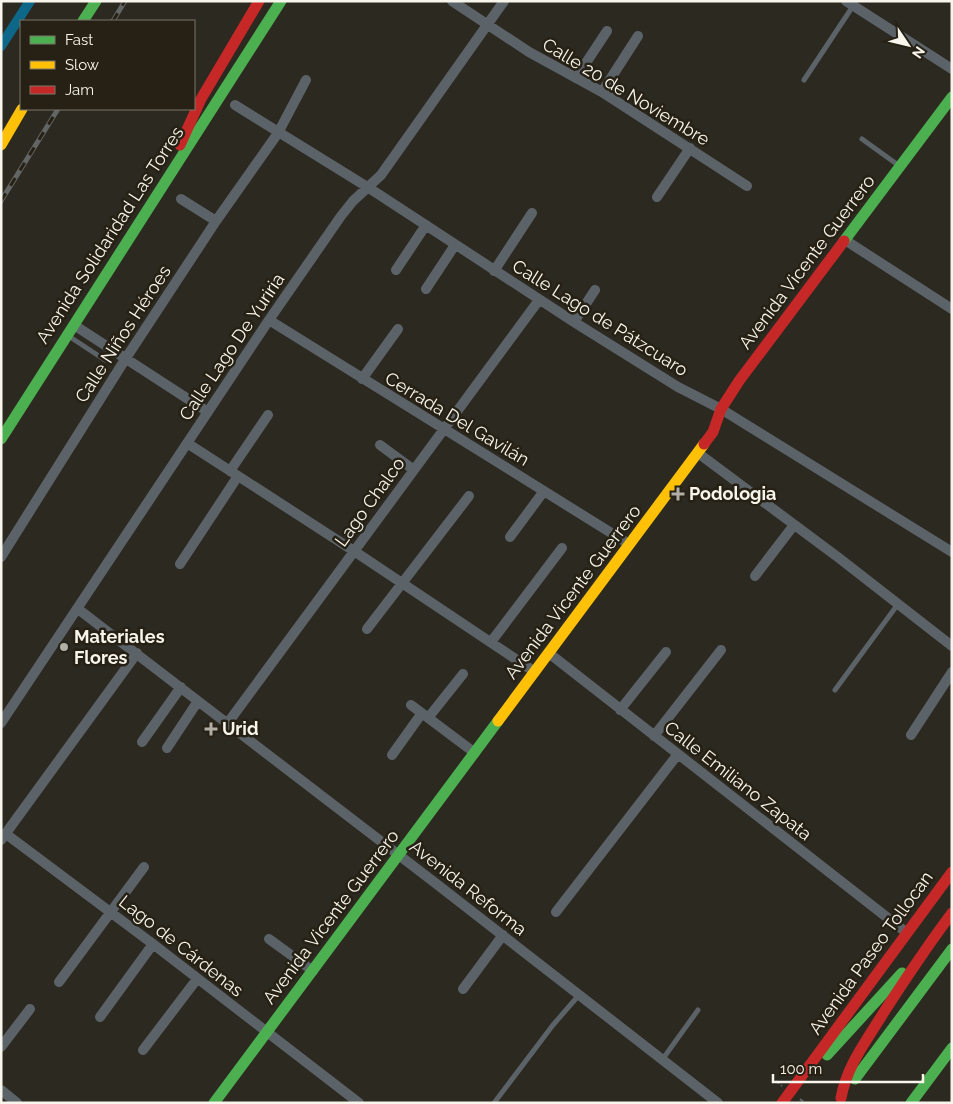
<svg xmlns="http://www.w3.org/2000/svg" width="953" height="1104" font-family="Raleway,sans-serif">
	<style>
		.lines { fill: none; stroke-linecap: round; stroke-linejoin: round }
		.canal { stroke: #0d6789; stroke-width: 10 }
		.path { stroke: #626668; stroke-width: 2; stroke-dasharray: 4 2.5; stroke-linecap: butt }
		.lane { stroke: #5c6368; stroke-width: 5 }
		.street { stroke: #5c6368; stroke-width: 10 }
		.fast { stroke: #4caf50; stroke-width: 11 }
		.slow { stroke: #ffc107; stroke-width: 11 }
		.jam { stroke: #c62828; stroke-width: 11 }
		.rail-casing { stroke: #636564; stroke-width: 5 }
		.rail { stroke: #262114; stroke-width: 3; stroke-dasharray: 9; stroke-linecap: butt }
		.poi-dot { fill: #b1aea5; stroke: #262114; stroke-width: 2 }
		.labels { text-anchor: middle; stroke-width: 5; stroke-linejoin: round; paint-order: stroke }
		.street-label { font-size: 18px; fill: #f8f5ec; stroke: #262114 }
		.poi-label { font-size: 18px; font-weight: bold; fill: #f8f5ec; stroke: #262114; text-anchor: start }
	</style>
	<rect width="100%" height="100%" fill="#2c2921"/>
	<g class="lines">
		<!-- canal -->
		<path class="canal" d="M 1,46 L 30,1"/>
		<!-- path -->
		<path class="path" d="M 776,1081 L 782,1086
			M 800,1099 L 805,1103"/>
		<!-- lane -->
		<path class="lane" d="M 804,80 L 853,6
			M 862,139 L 898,165
			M 67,335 L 105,360
			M 835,690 L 898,604
			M 662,1060 L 698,1010
			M 494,1103 L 553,1025 L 579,995"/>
		<!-- street -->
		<path class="street" d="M 452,1 L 529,52 L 602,92 L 747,186
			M 846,1 L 952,69
			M 576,78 L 607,31
			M 602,92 L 638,36
			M 235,105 L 369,188 L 574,322 L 678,387 L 721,409 L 952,552
			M 657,197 L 690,148
			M 181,199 L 216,221
			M 845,240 L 952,309
			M 396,270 L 426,225
			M 494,271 L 532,213
			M 426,289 L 455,245
			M 269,320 L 629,544
			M 574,322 L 595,290
			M 74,325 L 208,412
			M 362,379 L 398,329
			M 187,443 L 354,551 L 535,672
			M 380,445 L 414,470
			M 698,453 L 839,558 L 952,646
			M 230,471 L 268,415
			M 510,537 L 544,491
			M 1,557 L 126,358 L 216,221 L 278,133 L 306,80
			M 180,564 L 238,476
			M 755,576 L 794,525
			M 78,609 L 434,882 L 718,1103
			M 367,629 L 469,496
			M 491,642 L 562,548
			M 550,654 L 907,933
			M 411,705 L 475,753
			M 620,710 L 666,652
			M 428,718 L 463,674
			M 1,723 L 269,320 L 341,216 L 353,201 L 381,175 L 504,1
			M 227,724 L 539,300
			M 911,735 L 952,672
			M 654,736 L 721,650
			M 142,742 L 181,687
			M 167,748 L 198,701
			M 392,755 L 422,713
			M 6,834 L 153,944 L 359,1103
			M 1,840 L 137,653
			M 556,912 L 678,754
			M 269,939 L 313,971
			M 59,982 L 144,867
			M 463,989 L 503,935
			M 100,1017 L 153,944
			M 1,1047 L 30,1009
			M 143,1050 L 197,979
			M 1,1090 L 17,1103"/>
		<!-- fast -->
		<path class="fast" d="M 83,21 L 96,1
			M 844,241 L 952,97
			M 1,439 L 281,1
			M 827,1055 L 902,973
			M 855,1079 L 952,949
			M 214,1103 L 498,721
			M 911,1103 L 952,1048"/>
		<!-- slow -->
		<path class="slow" d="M 1,145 L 22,109
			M 498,721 L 704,444"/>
		<!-- jam -->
		<path class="jam" d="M 180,145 L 201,99 L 259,1
			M 704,444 L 713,432 L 721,409 L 739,381 L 844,241
			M 841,1098 C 847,1065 867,1040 884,1012 C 906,978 928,945 952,913
			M 782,1103 L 952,872"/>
		<!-- rail casing -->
		<g class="rail-casing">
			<path id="rail" d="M 113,21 L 125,1
				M 1,201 L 58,109"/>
		</g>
		<!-- rail -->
		<use href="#rail" class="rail"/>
	</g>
	<!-- markers -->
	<g class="poi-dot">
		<path d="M675.5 486.5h5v5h5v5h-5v5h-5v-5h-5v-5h5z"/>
		<circle cx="64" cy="647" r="5"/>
		<path d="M208.5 721.5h5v5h5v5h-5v5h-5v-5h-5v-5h5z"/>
	</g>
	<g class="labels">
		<!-- street labels -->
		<g class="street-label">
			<text transform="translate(626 92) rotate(31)" y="6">Calle 20 de Noviembre</text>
			<text transform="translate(110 235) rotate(-57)" y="6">Avenida Solidaridad Las Torres</text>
			<text transform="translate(807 262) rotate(-53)" y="6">Avenida Vicente Guerrero</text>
			<text transform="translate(600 318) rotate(32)" y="6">Calle Lago de Pátzcuaro</text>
			<text transform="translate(123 334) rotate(-57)" y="6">Calle Niños Héroes</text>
			<text transform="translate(232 347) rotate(-56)" y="6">Calle Lago De Yuriria</text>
			<text transform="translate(457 419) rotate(31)" y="6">Cerrada Del Gavilán</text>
			<text transform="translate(370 502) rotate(-54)" y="6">Lago Chalco</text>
			<text transform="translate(573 592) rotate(-53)" y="6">Avenida Vicente Guerrero</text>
			<text transform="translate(738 781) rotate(38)" y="6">Calle Emiliano Zapata</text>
			<text transform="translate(468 888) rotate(38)" y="6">Avenida Reforma</text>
			<text transform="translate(331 917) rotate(-53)" y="6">Avenida Vicente Guerrero</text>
			<text transform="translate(181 946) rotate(38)" y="6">Lago de Cárdenas</text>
			<text transform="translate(871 953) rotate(-54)" y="6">Avenida Paseo Tollocan</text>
		</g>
		<!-- poi labels -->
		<g class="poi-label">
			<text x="689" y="500">Podologia</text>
			<text x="74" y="643">Materiales<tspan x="74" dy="21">Flores</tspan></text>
			<text x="222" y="735">Urid</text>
		</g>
	</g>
	<!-- border -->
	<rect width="953" height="1104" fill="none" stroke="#f8f5ec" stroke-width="5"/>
	<!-- legend -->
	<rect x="20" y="20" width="175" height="90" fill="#262114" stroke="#7a766a"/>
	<rect x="30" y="36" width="25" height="8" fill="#4caf50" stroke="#7a766a"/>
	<text x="65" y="45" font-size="15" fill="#f8f5ec">Fast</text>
	<rect x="30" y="61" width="25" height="8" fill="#ffc107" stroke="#7a766a"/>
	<text x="65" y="70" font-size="15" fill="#f8f5ec">Slow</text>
	<rect x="30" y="86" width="25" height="8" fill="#c62828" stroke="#7a766a"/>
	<text x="65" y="95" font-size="15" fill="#f8f5ec">Jam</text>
	<!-- north arrow -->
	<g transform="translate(908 45) rotate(125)" stroke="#262114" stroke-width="4" paint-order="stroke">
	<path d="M0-4L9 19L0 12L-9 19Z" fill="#f8f5ec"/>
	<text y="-8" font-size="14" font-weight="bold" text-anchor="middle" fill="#f8f5ec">N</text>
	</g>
	<!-- scale -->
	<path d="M773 1074v8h150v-8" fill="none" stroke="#f8f5ec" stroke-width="2.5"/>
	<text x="780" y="1074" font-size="15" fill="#f8f5ec" stroke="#262114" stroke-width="4" paint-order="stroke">100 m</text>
</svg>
